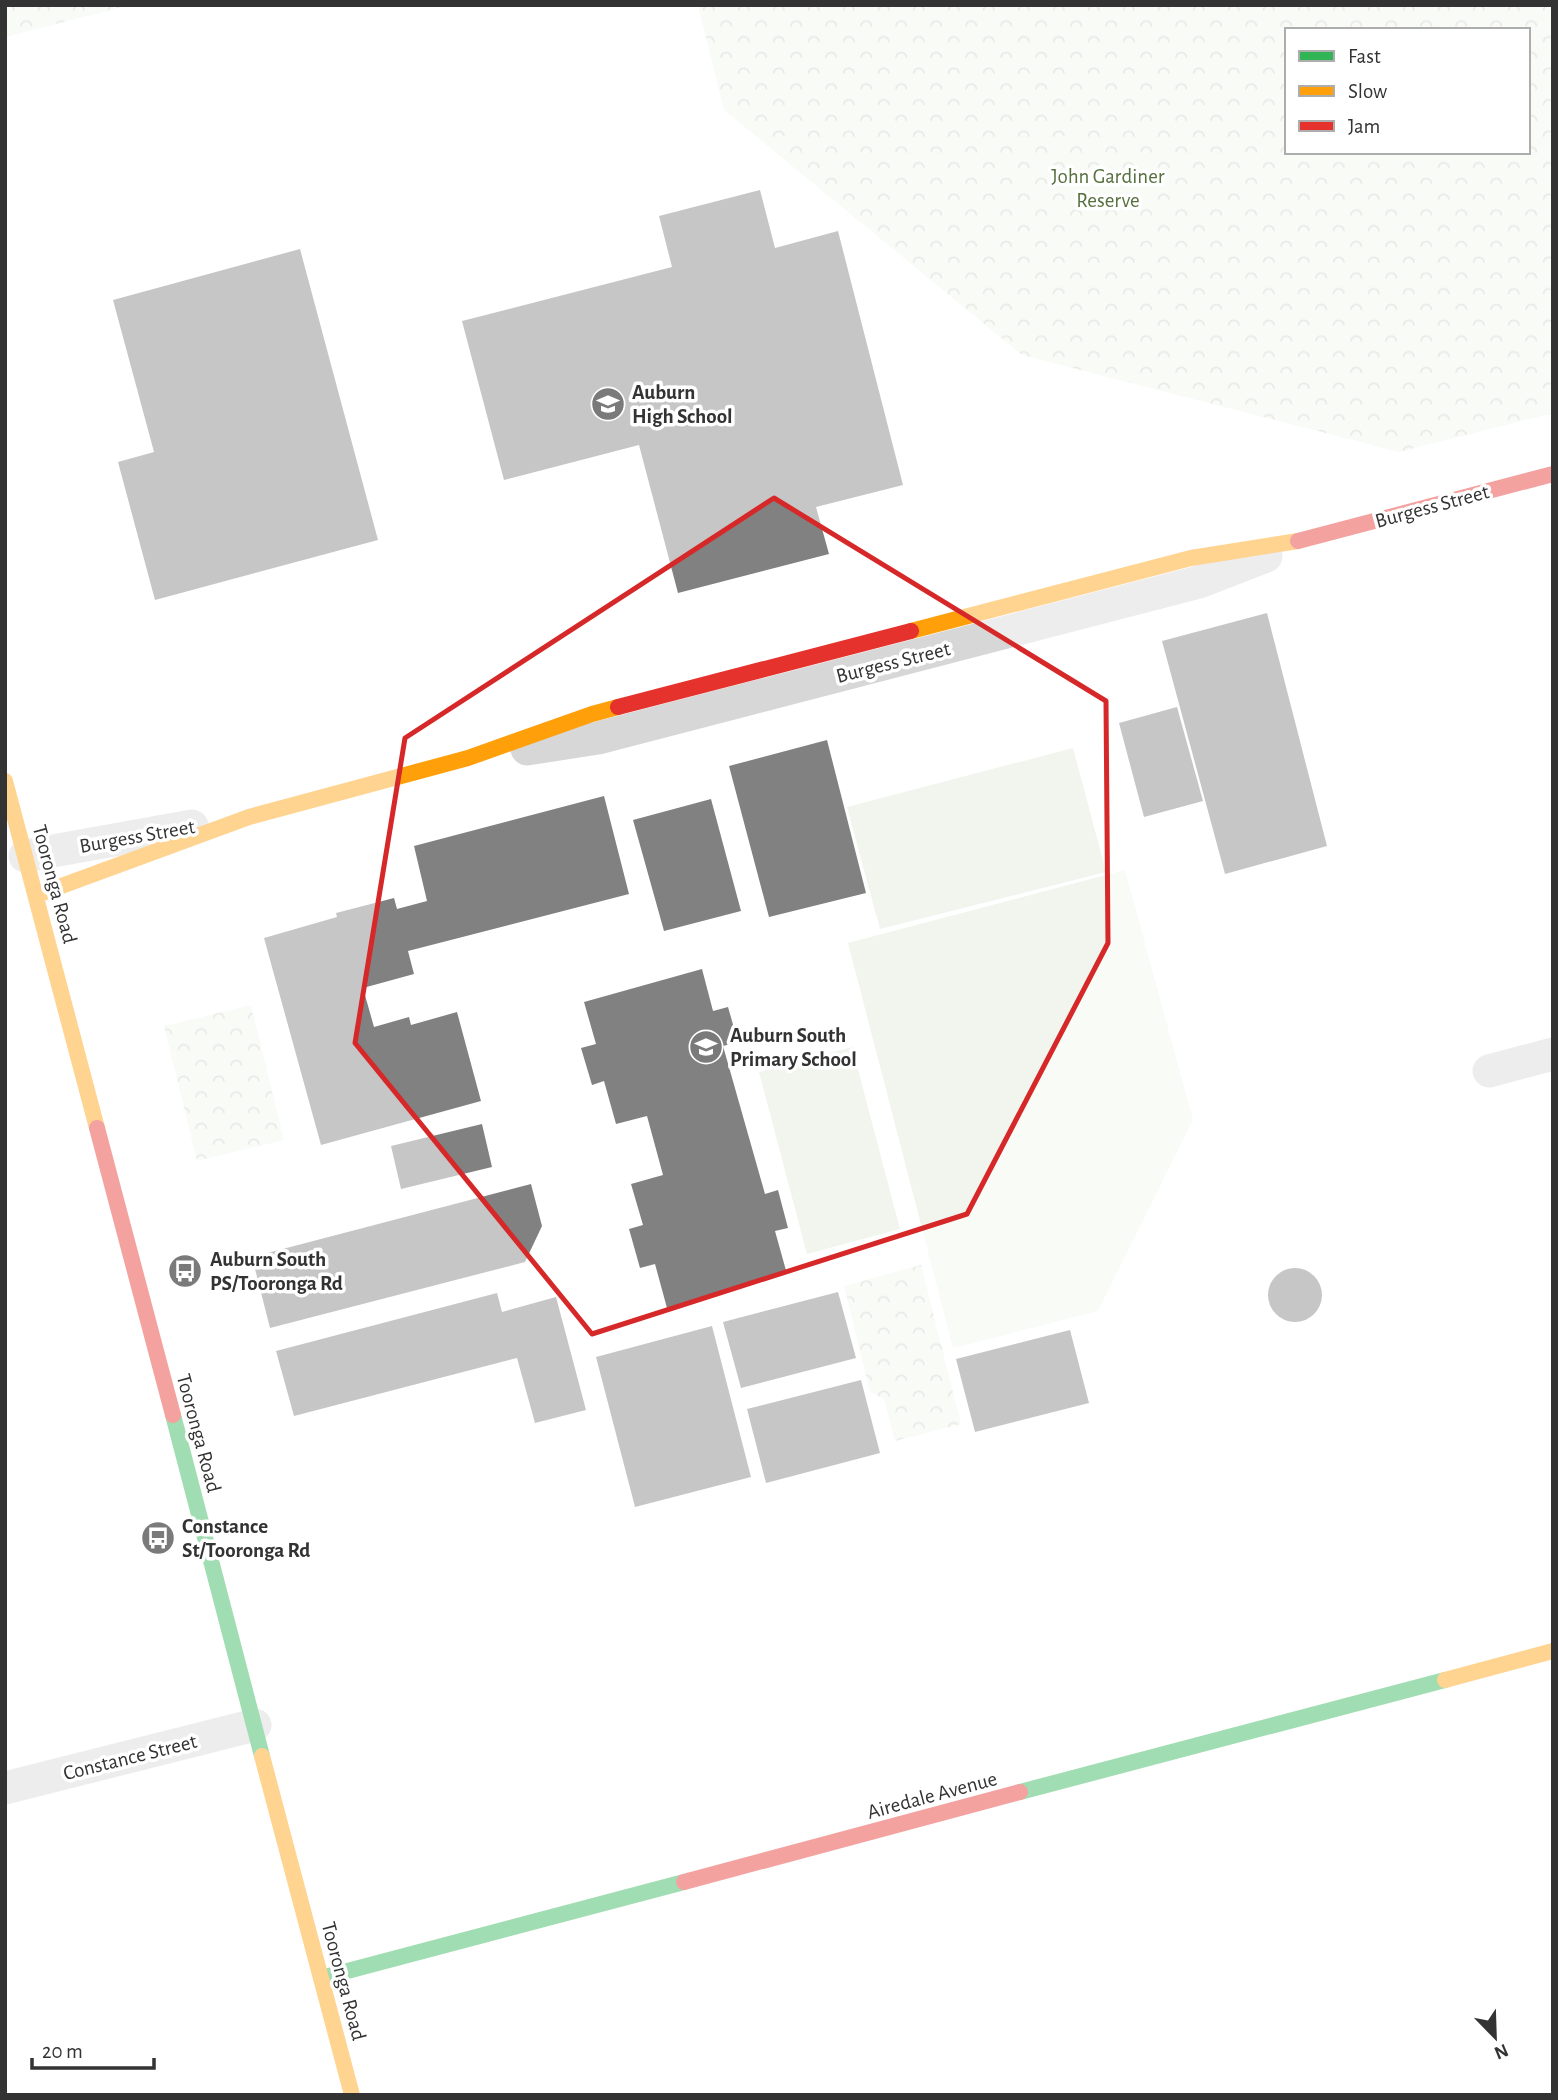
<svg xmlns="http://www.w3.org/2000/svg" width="1558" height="2100" font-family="'Alegreya Sans',sans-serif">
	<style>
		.forest { fill: url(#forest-crowns); fill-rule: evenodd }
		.garden { fill: #f1f5ed }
		.building { fill: #818181 }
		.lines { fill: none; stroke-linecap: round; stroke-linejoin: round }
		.street { stroke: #d7d7d7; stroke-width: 33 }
		.fast { stroke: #30b455; stroke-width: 16 }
		.slow { stroke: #ff9f0a; stroke-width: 16 }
		.jam { stroke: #e5322d; stroke-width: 16 }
		.marked { fill: none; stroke: #d62828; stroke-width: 5; stroke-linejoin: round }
		.labels { text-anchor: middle; stroke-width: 7; stroke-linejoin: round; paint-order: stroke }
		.park-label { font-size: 21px; fill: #56703f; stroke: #fff }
		.poi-label { font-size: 21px; font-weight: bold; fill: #333; stroke: #fff; text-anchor: start }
		.street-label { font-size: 21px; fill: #333; stroke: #fff }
	</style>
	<defs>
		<pattern id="forest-crowns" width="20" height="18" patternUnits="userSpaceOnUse" patternTransform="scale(1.75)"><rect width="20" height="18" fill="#f1f5ed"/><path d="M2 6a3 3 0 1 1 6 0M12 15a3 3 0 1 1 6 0" fill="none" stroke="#cfd2cc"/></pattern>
	</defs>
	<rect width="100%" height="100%" fill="#fff"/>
	<!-- forest -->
	<path class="forest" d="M 5,5 L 131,5 L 5,37 Z
		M 698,5 L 1553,5 L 1553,413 L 1399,452 L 1022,355 L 724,110 ZM 1287,30 L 1528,30 L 1528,152 L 1287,152 Z
		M 251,1005 L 284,1140 L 197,1161 L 164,1026 Z
		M 921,1265 L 961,1424 L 895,1441 L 884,1399 L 870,1392 L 844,1286 Z"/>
	<!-- garden -->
	<path class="garden" d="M 1073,748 L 1106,872 L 880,929 L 847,807 Z
		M 1125,870 L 1193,1120 L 1098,1311 L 953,1348 L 848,943 Z
		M 852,1047 L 900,1229 L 807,1254 L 759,1072 Z"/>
	<!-- building -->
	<path class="building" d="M 760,190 L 775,248 L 838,231 L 903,485 L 816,507 L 829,554 L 678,593 L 639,445 L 504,480 L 462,321 L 672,267 L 659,216 Z
		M 300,249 L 378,540 L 155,600 L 118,462 L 154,452 L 113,300 Z
		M 1267,613 L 1327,846 L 1225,874 L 1162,641 Z
		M 1177,707 L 1203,801 L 1144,817 L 1119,723 Z
		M 827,740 L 866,893 L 769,917 L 729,766 Z
		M 604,796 L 629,894 L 408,951 L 414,974 L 363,988 L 374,1027 L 409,1017 L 411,1025 L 457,1012 L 481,1101 L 321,1145 L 264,938 L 337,917 L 336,913 L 394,898 L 397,909 L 427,901 L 414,846 Z
		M 711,799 L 741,911 L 664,931 L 633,820 Z
		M 702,969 L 713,1011 L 728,1007 L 738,1042 L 723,1046 L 765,1194 L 778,1190 L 788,1228 L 775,1231 L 787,1274 L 667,1308 L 655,1264 L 640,1268 L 629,1229 L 643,1225 L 631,1184 L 663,1175 L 647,1116 L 616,1124 L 604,1081 L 592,1085 L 581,1048 L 596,1044 L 584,1002 Z
		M 482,1124 L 492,1167 L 401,1189 L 391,1146 Z
		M 531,1184 L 542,1226 L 525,1262 L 270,1328 L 252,1257 Z
		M1268 1295a27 27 0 1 1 54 0a27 27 0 1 1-54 0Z
		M 838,1292 L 856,1358 L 741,1388 L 723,1322 Z
		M 497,1293 L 502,1312 L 556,1297 L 586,1410 L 535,1423 L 517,1358 L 294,1416 L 276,1351 Z
		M 712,1326 L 751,1477 L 635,1507 L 596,1357 Z
		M 1070,1330 L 1089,1403 L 975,1432 L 956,1359 Z
		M 861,1380 L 880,1453 L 766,1483 L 747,1409 Z"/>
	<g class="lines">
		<!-- street -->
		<path class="street" d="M 527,749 L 598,738 L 1199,582 L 1266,556
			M 25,856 L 192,826
			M 1489,1071 L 1553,1054
			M 5,1788 L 255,1725"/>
		<!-- fast -->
		<path class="fast" d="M 173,1415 L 262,1756
			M 1020,1792 L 1445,1680
			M 321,1978 L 684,1882"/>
		<!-- slow -->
		<path class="slow" d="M 911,631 L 1191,558 L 1298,541
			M 5,781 L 97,1128
			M 37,895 L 249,817 L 468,758 L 592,714 L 618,707
			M 1445,1680 L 1553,1651
			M 262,1756 L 352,2095"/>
		<!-- jam -->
		<path class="jam" d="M 1298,541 L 1553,474
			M 618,707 L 911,631
			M 97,1128 L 173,1415
			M 684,1882 L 1020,1792"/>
	</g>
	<!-- marked area -->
	<path d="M0 0H1558V2100H0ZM 774,498 L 1106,701 L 1108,943 L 967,1214 L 592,1334 L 355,1043 L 405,738 Z" fill="#fff" fill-opacity=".55" fill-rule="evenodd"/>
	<path class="marked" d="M 774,498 L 1106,701 L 1108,943 L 967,1214 L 592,1334 L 355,1043 L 405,738 Z"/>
	<!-- icons -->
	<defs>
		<g id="school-disc" transform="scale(1.75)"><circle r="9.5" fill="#7a7a7a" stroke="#fff"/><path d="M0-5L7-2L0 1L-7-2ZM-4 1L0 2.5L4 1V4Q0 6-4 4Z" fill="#fff"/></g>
		<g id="bus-disc" transform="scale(1.75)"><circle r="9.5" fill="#7a7a7a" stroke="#fff"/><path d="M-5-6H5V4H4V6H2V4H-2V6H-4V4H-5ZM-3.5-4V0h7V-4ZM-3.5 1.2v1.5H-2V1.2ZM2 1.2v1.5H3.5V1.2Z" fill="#fff"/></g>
	</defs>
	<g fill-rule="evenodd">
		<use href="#school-disc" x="608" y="404"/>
		<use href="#school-disc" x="706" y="1047"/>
		<use href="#bus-disc" x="185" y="1271"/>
		<use href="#bus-disc" x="158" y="1538"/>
	</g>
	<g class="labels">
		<!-- park labels -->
		<g class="park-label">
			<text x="1108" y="183">John Gardiner<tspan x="1108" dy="24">Reserve</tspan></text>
		</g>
		<!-- poi labels -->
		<g class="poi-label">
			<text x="632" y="399">Auburn<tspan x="632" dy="24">High School</tspan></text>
			<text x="730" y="1042">Auburn South<tspan x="730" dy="24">Primary School</tspan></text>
			<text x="210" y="1266">Auburn South<tspan x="210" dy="24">PS/Tooronga Rd</tspan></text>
			<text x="182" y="1533">Constance<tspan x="182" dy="24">St/Tooronga Rd</tspan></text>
		</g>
		<!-- street labels -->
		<g class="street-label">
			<text transform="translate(1432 506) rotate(-15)" y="7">Burgess Street</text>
			<text transform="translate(893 662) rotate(-14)" y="7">Burgess Street</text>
			<text transform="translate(137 836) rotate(-10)" y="7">Burgess Street</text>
			<text transform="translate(55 884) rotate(75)" y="7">Tooronga Road</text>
			<text transform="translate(199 1433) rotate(75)" y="7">Tooronga Road</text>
			<text transform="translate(130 1757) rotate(-14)" y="7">Constance Street</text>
			<text transform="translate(932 1795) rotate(-15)" y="7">Airedale Avenue</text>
			<text transform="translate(344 1981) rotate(75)" y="7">Tooronga Road</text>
		</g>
	</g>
	<!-- border -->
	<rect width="1558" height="2100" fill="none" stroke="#333333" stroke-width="14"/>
	<!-- legend -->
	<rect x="1285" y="28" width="245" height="126" fill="#ffffff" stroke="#adadad" stroke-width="2"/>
	<rect x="1299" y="51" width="35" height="10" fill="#30b455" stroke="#adadad" stroke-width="2"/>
	<text x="1348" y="63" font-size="21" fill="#333333">Fast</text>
	<rect x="1299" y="86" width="35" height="10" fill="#ff9f0a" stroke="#adadad" stroke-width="2"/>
	<text x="1348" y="98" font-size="21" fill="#333333">Slow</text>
	<rect x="1299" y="121" width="35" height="10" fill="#e5322d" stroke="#adadad" stroke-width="2"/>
	<text x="1348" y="133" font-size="21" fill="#333333">Jam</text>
	<!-- north arrow -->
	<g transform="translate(1495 2037) rotate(157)" stroke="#ffffff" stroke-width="5" paint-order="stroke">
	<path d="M0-5L12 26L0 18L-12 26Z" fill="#333333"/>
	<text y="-10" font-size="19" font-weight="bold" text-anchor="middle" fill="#333333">N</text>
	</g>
	<!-- scale -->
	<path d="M32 2058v10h122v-10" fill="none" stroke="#333333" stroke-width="3.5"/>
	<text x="42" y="2058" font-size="21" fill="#333333" stroke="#ffffff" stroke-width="5" paint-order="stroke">20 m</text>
</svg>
